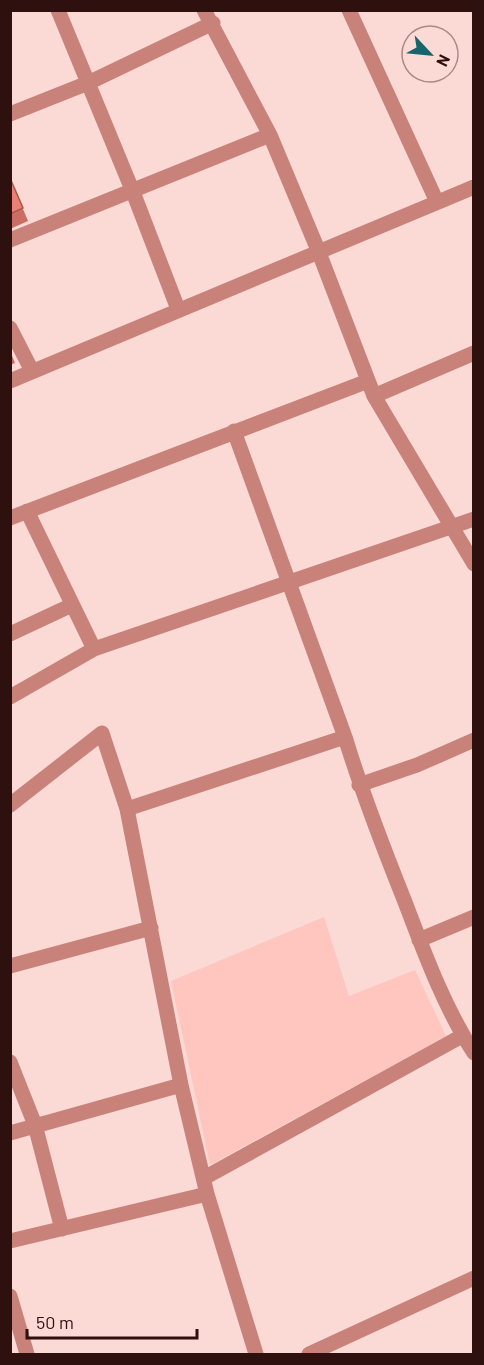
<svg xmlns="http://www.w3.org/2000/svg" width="484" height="1365" font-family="Barlow,sans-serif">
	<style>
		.built { fill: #fec6bf }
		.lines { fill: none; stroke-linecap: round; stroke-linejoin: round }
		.street { stroke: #c8827a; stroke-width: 15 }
		.wall { fill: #cb6d64 }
		.building { fill: #ec7f74; stroke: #a55951; stroke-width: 1.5 }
	</style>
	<rect width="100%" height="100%" fill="#fbd9d4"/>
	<!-- built -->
	<path class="built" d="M 324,917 L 349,996 L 415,970 L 446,1036 L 210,1165 L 171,981 Z"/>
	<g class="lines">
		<!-- street -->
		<path class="street" d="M 58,10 L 133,192 L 178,309
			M 204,10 L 270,135 L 318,250 L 374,396 L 474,564
			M 349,10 L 437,202
			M 10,114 L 88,83 L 213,23
			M 10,240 L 270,135
			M 10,328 L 32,371
			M 10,381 L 474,187
			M 374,396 L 474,353
			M 234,431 L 345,737 C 362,793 383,847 405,902 C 424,952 444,1007 474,1053
			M 27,511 L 94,649 L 474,519
			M 10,518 L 368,381
			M 10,634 L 72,605
			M 10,697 L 94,649
			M 359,785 L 417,765 L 474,740
			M 10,805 L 102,733 L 127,809 L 181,1085 L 207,1194 L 256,1354
			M 127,809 L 345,737
			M 419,940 L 474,917
			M 10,966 L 151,928
			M 10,1062 L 35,1125 L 62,1229
			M 10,1133 L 181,1085
			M 204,1178 L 462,1036
			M 10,1241 L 207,1194
			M 10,1296 L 27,1354
			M 309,1354 L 474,1278"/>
	</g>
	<!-- wall -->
	<path class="wall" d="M 10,178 L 28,221 L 10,229 Z
		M 10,351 L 15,363 L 10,365 Z"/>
	<!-- building -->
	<path class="building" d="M 10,178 L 23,208 L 10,214 Z"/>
	<!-- border -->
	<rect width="484" height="1365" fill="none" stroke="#2e110e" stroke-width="24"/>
	<!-- north arrow -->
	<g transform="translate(430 54) rotate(116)"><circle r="28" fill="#fbd9d4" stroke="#a98985" stroke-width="1.5"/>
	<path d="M0-4.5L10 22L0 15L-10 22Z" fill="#17646d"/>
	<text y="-9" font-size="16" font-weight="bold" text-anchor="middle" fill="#2e110e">N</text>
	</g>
	<!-- scale -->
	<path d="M27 1329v9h170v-9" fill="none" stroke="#2e110e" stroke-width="3"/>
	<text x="36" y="1329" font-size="18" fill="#2e110e" stroke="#fbd9d4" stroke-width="4.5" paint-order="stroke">50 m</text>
</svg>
